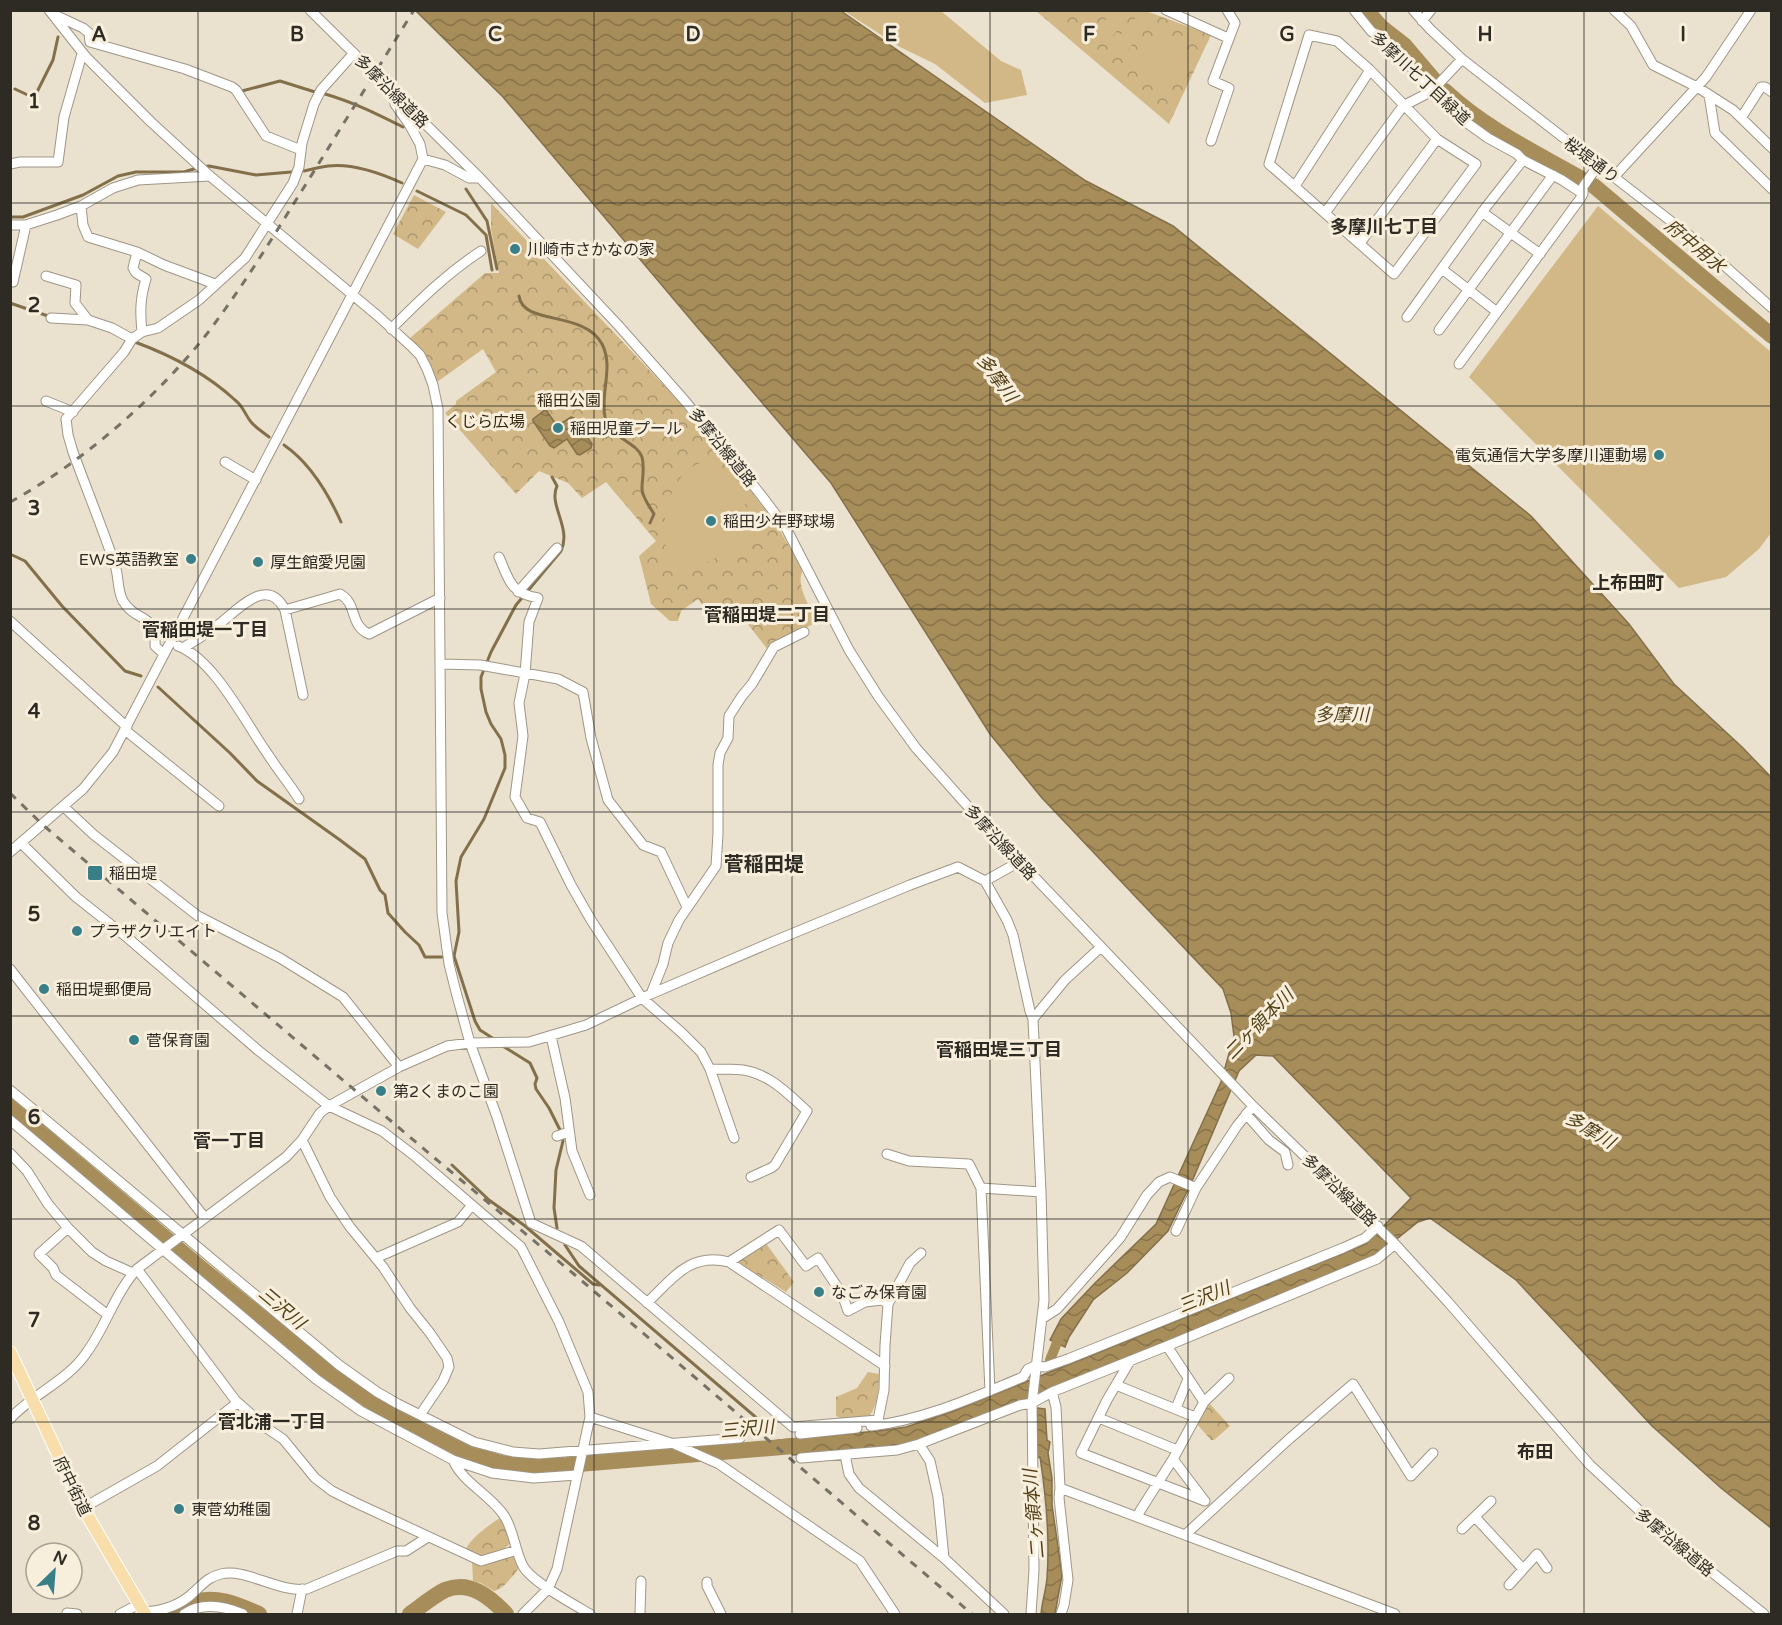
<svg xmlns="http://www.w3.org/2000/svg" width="1782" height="1625" font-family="'Varela Round','Noto Sans JP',sans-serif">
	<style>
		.park { fill: url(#park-crowns) }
		.pitch { fill: #d2b886 }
		.water { fill: url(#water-waves); stroke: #83704a; stroke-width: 1.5 }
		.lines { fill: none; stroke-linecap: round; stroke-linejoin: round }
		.stream { stroke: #83704a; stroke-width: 3 }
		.canal { stroke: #a78d5a; stroke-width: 10 }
		.river { stroke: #a78d5a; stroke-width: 16 }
		.minor-casing { stroke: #9f9686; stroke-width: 11 }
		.major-casing { stroke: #fff; stroke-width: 14 }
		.minor { stroke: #fff; stroke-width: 9 }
		.major { stroke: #f8deaa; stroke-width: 12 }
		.rail { stroke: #777266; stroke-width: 3; stroke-dasharray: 8 8; stroke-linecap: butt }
		.grid { fill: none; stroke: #2e2b24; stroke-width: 1.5; stroke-opacity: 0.55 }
		.poi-dot { fill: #387f88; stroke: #f7eedc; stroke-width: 2 }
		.labels { text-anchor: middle; stroke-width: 6; stroke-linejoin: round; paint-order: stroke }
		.street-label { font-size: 16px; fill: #2e2b24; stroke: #f7eedc }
		.poi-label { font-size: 16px; fill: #2e2b24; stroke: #f7eedc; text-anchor: start }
		.park-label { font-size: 16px; fill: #352911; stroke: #f7eedc }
		.neighbourhood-label { font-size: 18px; font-weight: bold; fill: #2e2b24; stroke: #f7eedc }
		.water-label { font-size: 18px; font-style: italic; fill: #523f16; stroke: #f7eedc }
		.quarter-label { font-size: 20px; font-weight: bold; fill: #2e2b24; stroke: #f7eedc }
		.grid-label { font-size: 20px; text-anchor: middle; font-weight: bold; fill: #2e2b24; stroke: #f7eedc; stroke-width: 6; stroke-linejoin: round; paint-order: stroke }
	</style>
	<defs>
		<pattern id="park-crowns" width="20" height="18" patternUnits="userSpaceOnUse" patternTransform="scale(1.5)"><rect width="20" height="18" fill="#d2b886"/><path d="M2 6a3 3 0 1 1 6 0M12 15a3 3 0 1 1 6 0" fill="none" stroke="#ab966d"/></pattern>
		<pattern id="water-waves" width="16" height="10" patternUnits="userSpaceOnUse" patternTransform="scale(1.5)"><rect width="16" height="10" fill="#a78d5a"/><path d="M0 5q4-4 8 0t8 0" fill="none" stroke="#88734a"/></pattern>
	</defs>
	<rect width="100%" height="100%" fill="#eae1cf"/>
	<!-- park -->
	<path class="park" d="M 1036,11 L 1146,11 L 1211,35 L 1169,124 Z
		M 414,195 L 446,212 L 418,249 L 393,234 Z
		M 491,203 L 674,396 L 773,519 L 803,570 C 795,584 809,605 815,619 L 813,624 L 773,646 L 769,651 L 735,608 L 715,622 L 698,599 L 681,611 L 678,621 L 670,621 L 651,604 L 639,556 L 656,541 L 606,482 L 582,498 L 568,483 L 539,471 L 516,494 L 445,413 L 456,404 L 456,401 L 496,372 L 483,349 L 437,382 C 430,364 422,352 409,339 L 485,273 L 499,273 L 491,229 Z
		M 765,1242 L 794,1282 L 786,1292 L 736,1261 Z
		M 868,1372 L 879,1374 C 879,1390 878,1404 869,1417 L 842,1419 L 836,1416 L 836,1397 L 857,1388 Z
		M 1209,1403 L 1230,1426 L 1214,1440 L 1211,1440 L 1196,1423 Z
		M 500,1518 L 511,1542 C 506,1550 490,1557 480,1555 C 476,1554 470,1550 466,1549 C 471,1538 490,1524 500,1518 Z
		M 512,1555 C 524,1563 518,1571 510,1579 C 505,1585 501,1589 494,1591 L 481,1583 L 473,1581 L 472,1561 Z"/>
	<!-- pitch -->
	<path class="pitch" d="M 1114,10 L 1125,11 L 1130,15 L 1109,40 L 1097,30 Z
		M 844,11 L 941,11 L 1001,61 L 1021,70 L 1027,95 L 985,103 L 935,64 L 900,47 Z
		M 1135,18 L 1146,28 L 1125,53 L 1113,44 Z
		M 1158,38 L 1169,48 L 1148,73 L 1136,63 Z
		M 1174,51 L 1185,61 L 1164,86 L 1152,77 Z
		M 1598,206 L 1771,352 L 1771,533 L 1759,549 L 1726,577 L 1679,588 L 1469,377 Z
		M 710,461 L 761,525 L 759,535 L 685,574 C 680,569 672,563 669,557 C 658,530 667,483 692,467 C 697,463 705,462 710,461 Z"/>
	<!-- water -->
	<path class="water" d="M 416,11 L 841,11 L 1086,181 L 1173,226 L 1531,516 L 1629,624 L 1674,684 L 1742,747 L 1771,777 L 1771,1528 L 1721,1488 L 1652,1426 L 1516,1280 L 1430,1218 L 1418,1222 L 1369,1261 L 994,1412 L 927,1438 L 895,1446 L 793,1455 L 778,1440 L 878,1431 L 906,1427 L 954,1411 L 1366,1244 L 1411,1198 L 1273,1056 L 1256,1055 L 1239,1071 L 1193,1179 L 1168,1231 L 1127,1273 L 1093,1300 L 1069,1337 L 1065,1347 L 1050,1340 L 1061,1319 L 1095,1283 L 1156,1224 L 1221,1082 L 1234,1036 L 1231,1013 L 1223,989 L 1042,798 L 990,734 L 831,483 L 698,328 L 503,97 Z
		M 545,410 L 547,411 L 557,426 L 571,417 L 574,418 L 592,444 L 591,448 L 580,455 L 577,454 L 567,439 L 554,448 L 550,446 L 533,421 L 533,419 Z
		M 1037,1408 L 1045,1409 L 1047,1440 L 1050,1442 L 1048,1453 L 1052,1478 L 1052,1505 L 1062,1575 L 1055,1614 L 1041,1614 C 1042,1602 1046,1590 1047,1578 C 1050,1538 1046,1496 1040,1457 L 1037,1458 Z"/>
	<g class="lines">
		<!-- stream -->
		<path class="stream" d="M 15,89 L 34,98 L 53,60 L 58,37
			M 242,91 L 280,81 L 315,92
			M 325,94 C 353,102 377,114 403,127
			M 203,167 L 209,166 L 256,175 L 291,172
			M 304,171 C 312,169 320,167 328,166 C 353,163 380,173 402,183
			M 466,189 L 487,221 L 497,269
			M 417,191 L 466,215 L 486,235 L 492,270
			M 10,217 L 23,217 L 83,195 L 118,176 L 136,172 L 184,172 L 197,168
			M 519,296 C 523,326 584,310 602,344 C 614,367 600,393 605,417 C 610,438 637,442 642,457 C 645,467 642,479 642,489 C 642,497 650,507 654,514 L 650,523
			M 10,303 L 48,316
			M 135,342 C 170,355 208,375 235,400 C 244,407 245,415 251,422 C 256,428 263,432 269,437
			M 606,437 L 609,426
			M 284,445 C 310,463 328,493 341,522
			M 10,554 L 25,561 L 62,606 L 125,671 L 141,676
			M 158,687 L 230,753 L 257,781 L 340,840 L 365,859 L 380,890 L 385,895 L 388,913 L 405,932 L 419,945 L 425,957 L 442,957
			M 494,1039 L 480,1030 L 475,1021 L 454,956 L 459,932 L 456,881 L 461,857 L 484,819 L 505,768 L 505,755 L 501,739 L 491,724 L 486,712 L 481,689 L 481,677 L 491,652 L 516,605 L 561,551 C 572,528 548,505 557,486 L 552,477
			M 501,1045 L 530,1063 L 537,1078 L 535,1084 L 536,1089 L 549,1108 L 561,1132 L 563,1141 L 556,1170 L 554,1208 L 557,1228
			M 452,1165 L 489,1200 L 525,1226 L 593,1284 L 599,1285
			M 565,1245 L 579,1266 L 772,1431"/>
		<!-- canal -->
		<path class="canal" d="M 1050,1360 L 1062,1330"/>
		<!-- river -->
		<path class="river" d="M 1366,10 L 1381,27 L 1404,45 L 1433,79
			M 1445,91 C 1483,127 1534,152 1580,178
			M 1594,186 L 1772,336
			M 10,1107 L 202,1269 L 347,1387 L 392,1415 L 471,1454 L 501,1463 L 523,1466 L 567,1465 L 806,1445
			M 173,1614 C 180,1610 187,1604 194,1602 C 217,1595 238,1605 259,1614
			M 410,1614 C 420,1607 433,1596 445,1590 C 470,1580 490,1597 506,1614"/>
		<!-- minor casing -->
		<g class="minor-casing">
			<path id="minor" d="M 49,10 L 86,57 L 151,122 L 210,176 L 378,316 L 412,347 L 420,355 L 427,369 L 433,385 L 438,409 L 442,913 L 449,964 L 456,992 L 470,1043 L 497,1117 L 531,1223 L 581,1246 L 793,1427 L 878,1420 L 884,1390 L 885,1345 L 888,1304 L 910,1263 L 921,1253
				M 310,10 L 480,178 L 618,325 L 686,402 L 761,495 L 786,528 L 849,650 L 878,696 L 916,748 L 980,820 L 1253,1106 L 1394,1243 L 1448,1302 L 1590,1465 L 1668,1537 L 1764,1614
				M 1166,10 L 1228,38
				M 1354,10 L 1371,31 L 1394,48 L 1439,99 L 1463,120 L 1488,138 L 1517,154 L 1523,160 L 1562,180 L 1583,194
				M 1413,10 L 1430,29 L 1462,59 L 1699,243 L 1772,308
				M 1614,10 L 1631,26 L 1653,65 L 1697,87 L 1733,110 L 1772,148
				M 53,14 L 83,28 L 89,33 L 90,42 L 185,69 L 232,87 L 236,90 L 266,136 L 301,150
				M 1422,21 L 1431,10
				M 1309,35 L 1337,41 L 1370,70 L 1437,139 L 1476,164 L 1394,274 L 1269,164 Z
				M 1709,95 L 1715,133 L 1772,189
				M 1741,118 L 1761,87 L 1765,87 L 1772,92
				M 1211,141 L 1229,88 L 1213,81 L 1235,23 L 1227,10
				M 423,159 L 445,165 L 469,178 L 480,178
				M 10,164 L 20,162 L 58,162 L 64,117 L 82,54
				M 1614,177 L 1706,77 L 1751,10
				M 1295,186 L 1370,70
				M 81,206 L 83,225 L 88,237 L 137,252 L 133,268 L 136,273 L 146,279 C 140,299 140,311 142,332
				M 1482,212 L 1540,254
				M 1325,213 L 1403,106 L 1432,91 L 1462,59
				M 10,225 L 26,225 L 57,215 L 81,206 L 113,188 L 138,180 L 210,176
				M 1360,243 L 1437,139
				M 137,252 L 164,265 L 215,284
				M 1442,269 L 1497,312
				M 46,276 L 76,285 L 75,303 L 88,320
				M 10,281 L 13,282 L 26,225
				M 1407,317 L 1486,207 L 1523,160
				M 51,318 L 88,320 L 112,328 L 132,339
				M 391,329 C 421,299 446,274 481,251
				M 1439,330 L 1553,175
				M 1459,364 L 1580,199 L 1583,194 L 1583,187 L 1598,165
				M 46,401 L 73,412
				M 225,462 L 256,480
				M 499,557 C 509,580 510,593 538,598 L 529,622 L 525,674 L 519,703 L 523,736 L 515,797 L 527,818 L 540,822 L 571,885 L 591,920 L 642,998 L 681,1032 L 701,1052 L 710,1069 L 734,1138
				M 518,592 L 557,548
				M 285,610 L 340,594 C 358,604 349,625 369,634 L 440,598
				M 10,621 L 127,727
				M 178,646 C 214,659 245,722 267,753 C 277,769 289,783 299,799
				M 183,648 C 195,641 207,633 218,625 C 237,611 267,574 285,610 L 303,695
				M 164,654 L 155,646 C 157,612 136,623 123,601 C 117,590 119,577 115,565 C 102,527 87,490 73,452 L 68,435 L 66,419 L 124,352 L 132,339 L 142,332 L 158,328 L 199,300 L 245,258 L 293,183 L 299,167 L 302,143 L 314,104 L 321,90 L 354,53
				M 440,664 L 480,665 L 558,679 L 583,692 L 591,738 L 608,800 L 643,845 L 661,852 L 687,907
				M 125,730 L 219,806
				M 64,807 L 94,835 L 198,916 L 280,958 L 343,997 L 399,1067
				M 21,843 L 76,897 L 129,939 L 259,1051 L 329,1106 L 382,1131 L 416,1157 L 521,1247 L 559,1322 L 588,1392 L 590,1417 L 557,1569 L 548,1589 L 523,1614
				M 10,852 L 83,789 L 113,752 L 423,159 L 420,144 L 409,124 L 395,104 L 395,95
				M 985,881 L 1019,862
				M 10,969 L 205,1218
				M 651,994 L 663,964 L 668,943 L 679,920 L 716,866 L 718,834 L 718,765 L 720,753 L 728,738 L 729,716 L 742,696 L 752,684 L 774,647 L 804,632
				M 551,1036 L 565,1098 L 572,1151 L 590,1195
				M 710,1069 C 721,1069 732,1069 743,1070 C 770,1074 788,1094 807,1111 L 775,1165 L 771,1168 L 751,1177
				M 10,1090 L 339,1365 L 377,1392 L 398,1404 L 474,1442 L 513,1452 L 539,1454 L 740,1438
				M 1246,1114 L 1269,1140 L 1285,1152 L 1288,1165
				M 10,1120 L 316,1379 L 361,1411 L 453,1460 L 492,1473 L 534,1478 L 577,1475
				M 557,1136 L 569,1132
				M 302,1140 L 330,1197 L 350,1227 L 383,1267 L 410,1308 L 430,1333 L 447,1358 L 449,1367 L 443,1381 L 420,1415
				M 10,1153 L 27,1171 L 48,1204 L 68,1228 L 92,1252 L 106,1261 L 133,1273
				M 887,1154 L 909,1161 L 969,1164 L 981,1188 L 990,1391
				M 981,1188 L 1041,1192
				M 68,1228 L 39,1254 L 53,1268 L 56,1275 L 108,1315
				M 1176,1231 L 1196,1188 L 1237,1126 L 1253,1106
				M 376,1258 L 458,1222 L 472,1205
				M 729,1262 L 779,1230 L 806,1266 L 818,1258 L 842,1294 L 848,1311 L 865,1302 L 882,1300 L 888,1304
				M 137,1269 L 236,1401 L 268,1429 L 283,1439 L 315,1478 L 332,1491 L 354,1502 L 481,1561 L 517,1550
				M 647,1303 C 673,1278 690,1252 729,1262 L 885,1366
				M 1043,1318 L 1057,1309 L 1120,1238 L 1147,1195 L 1159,1182 L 1170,1177 L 1196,1188
				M 1167,1346 L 1204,1402
				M 1130,1361 L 1107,1400 L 1081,1453 L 1205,1501
				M 1116,1385 L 1195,1417
				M 1052,1392 L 1056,1407 L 1060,1488 L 1059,1498 L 1068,1580 L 1064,1605 L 1061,1614
				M 1176,1408 L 1188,1379
				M 590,1417 L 674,1444 L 719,1464 L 860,1561 L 895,1614
				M 1099,1418 L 1177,1450
				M 10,1419 C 32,1394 68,1381 87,1352 C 106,1326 115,1293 137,1269 L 286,1157 L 302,1140 L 320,1113 L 329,1106 L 399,1067 L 447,1046 L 470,1043 L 529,1042 L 586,1025 L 651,994 L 772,942 L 910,885 L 958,867 L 985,881 L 1007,920 L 1013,935 L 1030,1011 L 1033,1019
				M 871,1426 C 924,1420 974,1397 1023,1377 L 1028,1369 L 1035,1366 L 1045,1367 L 1068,1359 L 1343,1248 L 1365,1238 L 1378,1226
				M 800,1434 L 857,1428
				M 919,1444 L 930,1461 L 938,1497 L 944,1558
				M 845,1455 L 849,1474 L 859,1488 L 944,1558 L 1004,1614
				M 801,1458 L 897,1450 L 919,1444 L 1020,1405 L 1032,1403 L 1052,1392 L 1167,1346 L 1377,1259 L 1395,1244
				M 1173,1459 L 1204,1500
				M 453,1460 C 463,1483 489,1494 503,1514 C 514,1529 514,1549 523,1566 C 532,1582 573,1604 590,1614
				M 1060,1488 L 1395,1614
				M 83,1508 L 157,1466 L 237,1403
				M 1138,1517 L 1140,1511 L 1173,1459 L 1204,1402 L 1229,1378
				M 1475,1517 L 1523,1569
				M 1462,1529 L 1491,1501
				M 1185,1535 L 1288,1440 L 1353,1384 L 1411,1476 L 1433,1453
				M 707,1582 L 707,1586 L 721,1614
				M 1509,1585 L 1537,1554 L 1547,1568
				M 144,1612 C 163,1611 180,1606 194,1592 C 203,1584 208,1577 221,1574 C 246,1568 279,1593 307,1589 L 397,1551 L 406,1551 L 428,1537
				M 67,1613 L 77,1614
				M 120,1614 L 139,1604
				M 184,1614 C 202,1602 224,1606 243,1614
				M 297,1614 L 302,1589
				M 640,1614 L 641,1581
				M 1031,1614 L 1034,1570 L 1032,1403 L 1044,1300 L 1041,1192 L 1033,1019 L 1065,980 L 1101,947"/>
		</g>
		<!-- major casing -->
		<g class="major-casing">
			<path id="major" d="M 10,1352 L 83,1508 L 145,1614"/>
		</g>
		<!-- minor -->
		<use href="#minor" class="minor"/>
		<!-- major -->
		<use href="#major" class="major"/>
		<!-- rail -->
		<path class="rail" d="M 10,502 C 82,463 156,398 206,335 C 243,287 274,235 306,184 C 342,126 378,68 414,10
			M 10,793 L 43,825 L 70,848 L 431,1155 L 575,1275 L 972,1614"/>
	</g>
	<!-- grid -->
	<path class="grid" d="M 198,10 L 198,1614M 396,10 L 396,1614M 594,10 L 594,1614M 792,10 L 792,1614M 990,10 L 990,1614M 1188,10 L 1188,1614M 1386,10 L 1386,1614M 1584,10 L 1584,1614M 10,203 L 1772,203M 10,406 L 1772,406M 10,609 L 1772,609M 10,812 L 1772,812M 10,1016 L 1772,1016M 10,1219 L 1772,1219M 10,1422 L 1772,1422"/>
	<!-- markers -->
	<g class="poi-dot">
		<circle cx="515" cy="249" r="6"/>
		<circle cx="558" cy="428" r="6"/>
		<circle cx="1659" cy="455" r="6"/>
		<circle cx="711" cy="521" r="6"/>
		<circle cx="191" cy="559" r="6"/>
		<circle cx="258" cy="562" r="6"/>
		<rect x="87" y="865" width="16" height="16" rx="3"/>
		<circle cx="77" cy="931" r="6"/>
		<circle cx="44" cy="989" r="6"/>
		<circle cx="134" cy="1040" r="6"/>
		<circle cx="381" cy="1091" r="6"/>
		<circle cx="819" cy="1292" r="6"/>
		<circle cx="179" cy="1509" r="6"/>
	</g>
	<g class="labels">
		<!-- street labels -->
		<g class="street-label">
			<text transform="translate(1421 78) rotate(43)" y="6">多摩川七丁目緑道</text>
			<text transform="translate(392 91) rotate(45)" y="6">多摩沿線道路</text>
			<text transform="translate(1592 160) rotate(37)" y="6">桜堤通り</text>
			<text transform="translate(723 447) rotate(51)" y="6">多摩沿線道路</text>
			<text transform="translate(1001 842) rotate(47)" y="6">多摩沿線道路</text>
			<text transform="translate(1340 1190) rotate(44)" y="6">多摩沿線道路</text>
			<text transform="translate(73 1486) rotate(64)" y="6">府中街道</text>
			<text transform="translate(1675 1542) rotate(40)" y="6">多摩沿線道路</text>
		</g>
		<!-- poi labels -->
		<g class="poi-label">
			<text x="527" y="255">川崎市さかなの家</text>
			<text x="570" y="434">稲田児童プール</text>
			<text x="1647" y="461" text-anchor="end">電気通信大学多摩川運動場</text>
			<text x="723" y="527">稲田少年野球場</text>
			<text x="179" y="565" text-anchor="end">EWS英語教室</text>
			<text x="270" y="568">厚生館愛児園</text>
			<text x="109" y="879">稲田堤</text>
			<text x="89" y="937">プラザクリエイト</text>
			<text x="56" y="995">稲田堤郵便局</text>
			<text x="146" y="1046">菅保育園</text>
			<text x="393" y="1097">第2くまのこ園</text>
			<text x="831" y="1298">なごみ保育園</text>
			<text x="191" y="1515">東菅幼稚園</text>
		</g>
		<!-- park labels -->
		<g class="park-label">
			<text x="569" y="406">稲田公園</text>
			<text x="485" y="427">くじら広場</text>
		</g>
		<!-- neighbourhood labels -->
		<g class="neighbourhood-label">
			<text x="1384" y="233">多摩川七丁目</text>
			<text x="1628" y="589">上布田町</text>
			<text x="767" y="621">菅稲田堤二丁目</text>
			<text x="205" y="636">菅稲田堤一丁目</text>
			<text x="999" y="1056">菅稲田堤三丁目</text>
			<text x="229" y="1147">菅一丁目</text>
			<text x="272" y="1428">菅北浦一丁目</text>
			<text x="1535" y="1458">布田</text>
		</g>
		<!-- water labels -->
		<g class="water-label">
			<text transform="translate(1695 246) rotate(40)" y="6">府中用水</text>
			<text transform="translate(997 378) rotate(53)" y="6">多摩川</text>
			<text x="1342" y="721">多摩川</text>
			<text transform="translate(1259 1024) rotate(-46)" y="6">二ヶ領本川</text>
			<text transform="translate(1590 1130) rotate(31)" y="6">多摩川</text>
			<text transform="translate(1204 1297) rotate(-22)" y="6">三沢川</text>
			<text transform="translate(282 1308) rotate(40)" y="6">三沢川</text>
			<text transform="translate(747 1429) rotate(-5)" y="6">三沢川</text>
			<text transform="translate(1034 1514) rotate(-95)" y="6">二ヶ領本川</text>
		</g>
		<!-- quarter labels -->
		<g class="quarter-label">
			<text x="764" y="871">菅稲田堤</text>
		</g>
	</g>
	<g class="grid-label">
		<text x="99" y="41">A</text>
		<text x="297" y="41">B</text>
		<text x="495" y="41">C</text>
		<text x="693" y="41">D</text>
		<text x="891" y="41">E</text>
		<text x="1089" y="41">F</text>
		<text x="1287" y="41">G</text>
		<text x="1485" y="41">H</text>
		<text x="1683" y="41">I</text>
		<text x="34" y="108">1</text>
		<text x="34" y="312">2</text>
		<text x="34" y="515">3</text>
		<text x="34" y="718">4</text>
		<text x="34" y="921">5</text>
		<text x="34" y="1124">6</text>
		<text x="34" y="1327">7</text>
		<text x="34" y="1530">8</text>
	</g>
	<!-- border -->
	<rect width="1782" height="1625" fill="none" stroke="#2e2b24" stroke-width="24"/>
	<!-- north arrow -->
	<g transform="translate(54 1571) rotate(25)"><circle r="28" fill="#f7eedc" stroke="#a7a092" stroke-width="1.5"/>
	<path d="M0-4.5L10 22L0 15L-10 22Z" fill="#387f88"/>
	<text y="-9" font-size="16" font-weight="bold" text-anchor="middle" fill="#2e2b24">N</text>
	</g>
</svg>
